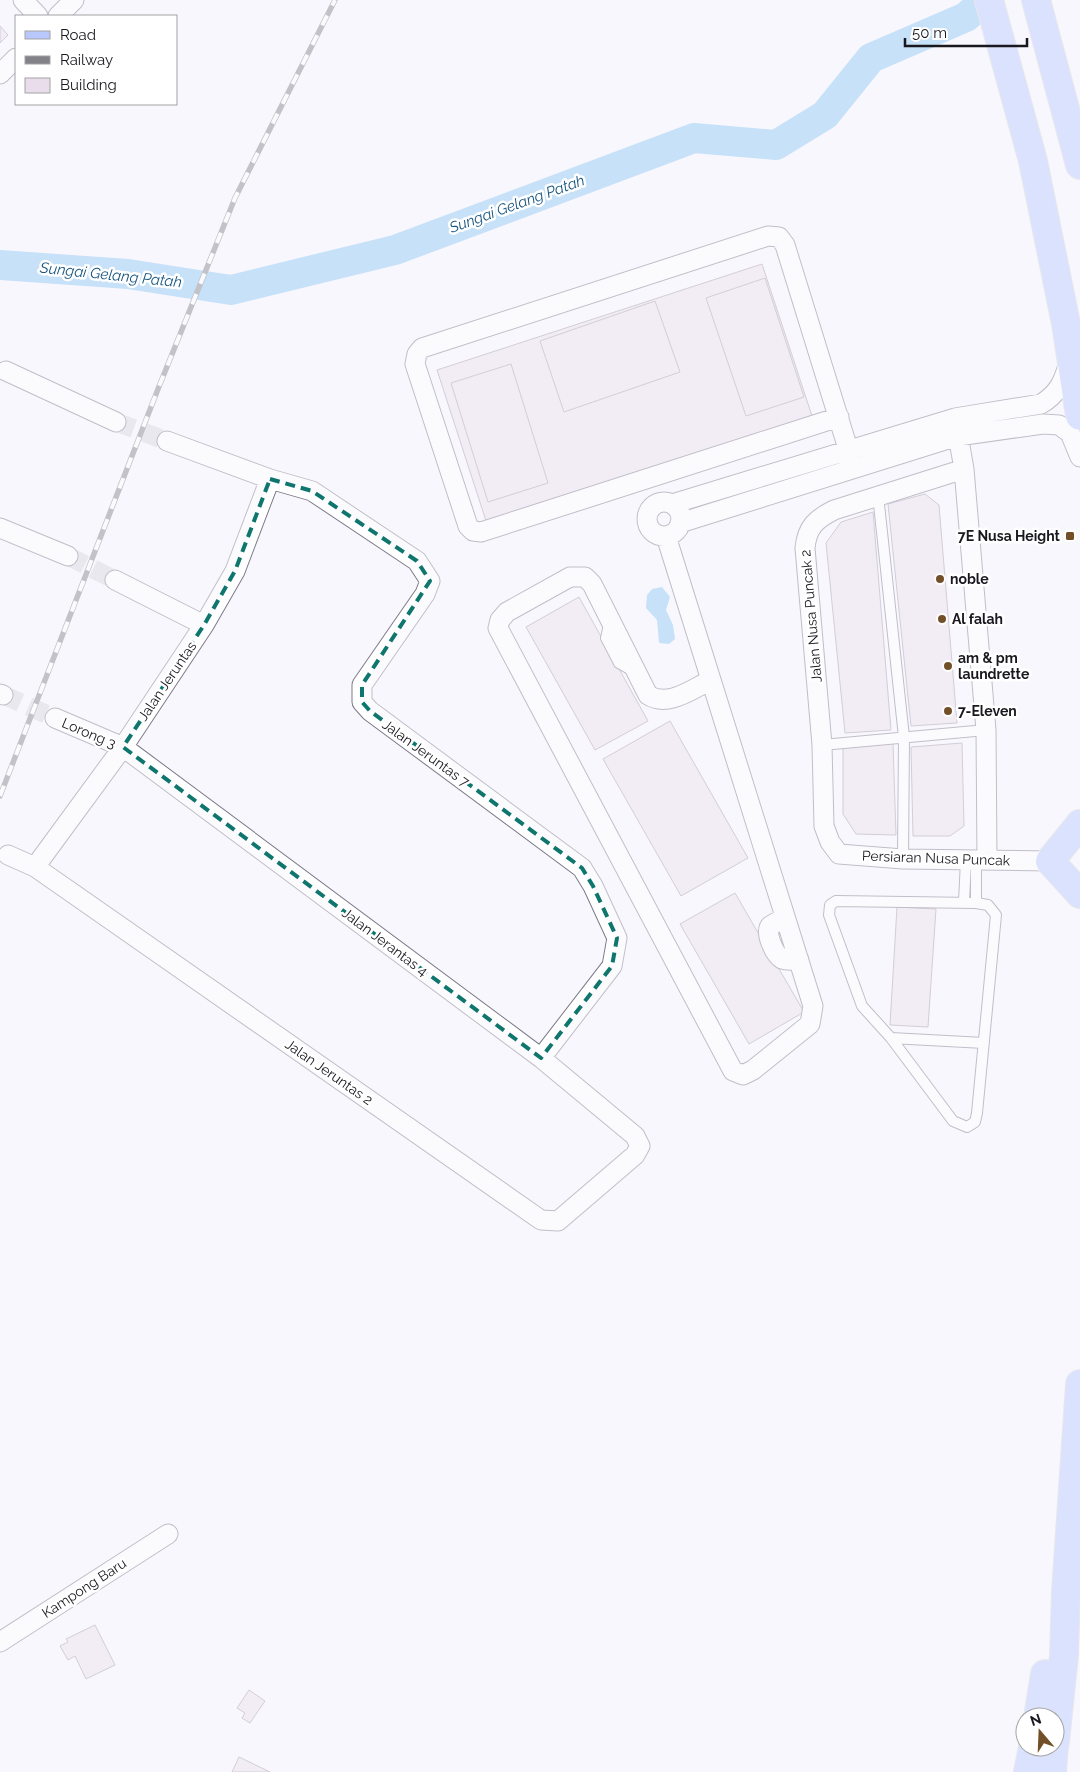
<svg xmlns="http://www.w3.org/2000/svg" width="1080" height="1772" font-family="Raleway,sans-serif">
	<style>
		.water { fill: #8dc5f2 }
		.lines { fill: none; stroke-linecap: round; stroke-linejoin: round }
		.river { stroke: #8dc5f2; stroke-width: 30 }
		.building { fill: #eaddeb; stroke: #a59aa7 }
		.street-tunnel { stroke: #d7d6dc; stroke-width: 19; stroke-dasharray: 19 9; stroke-linecap: butt }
		.lane-casing { stroke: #7d7a89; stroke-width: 12 }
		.street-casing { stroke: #7d7a89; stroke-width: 21 }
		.primary-casing { stroke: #d6d5d6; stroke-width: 30 }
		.lane { stroke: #fff; stroke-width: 10 }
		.street { stroke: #fff; stroke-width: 19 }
		.primary { stroke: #b8c8fd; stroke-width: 28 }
		.rail-casing { stroke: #838289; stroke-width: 5.5 }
		.rail { stroke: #fff; stroke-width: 4; stroke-dasharray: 11; stroke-linecap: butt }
		.marked { fill: none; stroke: #0f766e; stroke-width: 4; stroke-dasharray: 10 6; stroke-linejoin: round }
		.poi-dot { fill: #734f29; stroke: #fff; stroke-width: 2 }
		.labels { text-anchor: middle; stroke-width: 5; stroke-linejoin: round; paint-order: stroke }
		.poi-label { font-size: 14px; font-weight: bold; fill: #19181e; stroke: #fff; text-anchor: start }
		.street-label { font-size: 14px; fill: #19181e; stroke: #fff }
		.water-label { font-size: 15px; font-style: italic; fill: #175580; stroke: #fff }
	</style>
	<rect width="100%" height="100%" fill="#f8f7fe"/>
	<!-- water -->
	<path class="water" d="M 662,587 L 670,597 L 666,610 L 673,625 L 675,639 L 669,644 L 659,643 L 657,620 L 646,608 L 647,595 L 652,589 Z"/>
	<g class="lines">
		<!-- river -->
		<path class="river" d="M 0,265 L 128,274 L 231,290 L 395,250 L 694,138 L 776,145 L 825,115 L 871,58 L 966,17 L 985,0"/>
	</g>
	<!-- building -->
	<path class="building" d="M 0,26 L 8,35 L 0,43 Z
		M 762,264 L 814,422 L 488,527 L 437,370 Z
		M 765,278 L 804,397 L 746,416 L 706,298 Z
		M 655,301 L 680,372 L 564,412 L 540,341 Z
		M 511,364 L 548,483 L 488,502 L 451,383 Z
		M 925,494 L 939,505 L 957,723 L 911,726 L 888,504 Z
		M 873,512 L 891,730 L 845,733 L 826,543 L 841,522 Z
		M 579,597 L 648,721 L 595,750 L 526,627 Z
		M 670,721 L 748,858 L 681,896 L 603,759 Z
		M 893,743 L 896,835 L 856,834 L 843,814 L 843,748 Z
		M 962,743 L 964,826 L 950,836 L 913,836 L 911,747 Z
		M 735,893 L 804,1012 L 749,1044 L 680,924 Z
		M 897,907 L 936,909 L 928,1027 L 890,1025 Z
		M 95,1625 L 115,1665 L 86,1679 L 75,1656 L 68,1660 L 60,1646 L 68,1642 L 66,1639 Z
		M 249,1690 L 265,1701 L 250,1723 L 242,1718 L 245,1713 L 237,1708 Z
		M 239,1757 L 270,1772 L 232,1772 Z"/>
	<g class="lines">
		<!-- street-tunnel -->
		<path class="street-tunnel" d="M 116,422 L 167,441
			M 68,556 L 115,580
			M 3,695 L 55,718"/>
		<!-- lane casing -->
		<g class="lane-casing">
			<path id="lane" d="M 878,495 L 904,737 L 903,859
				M 610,620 L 606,638 L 619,663 L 633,671
				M 822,745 L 986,730
				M 976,861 L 976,903
				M 836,901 L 976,903 L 988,905 L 996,915 L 977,1113 L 975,1122 L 967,1127 L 953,1121 L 891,1038 L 862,1006 L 829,915 L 830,905 Z
				M 964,902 L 966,860
				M 891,1038 L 984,1043"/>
		</g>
		<!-- street casing -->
		<g class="street-casing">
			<path id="street" d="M 23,0 L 38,16
				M 58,16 L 74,0
				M 0,74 L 16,58
				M 6,371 L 116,422
				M 839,417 L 481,532 L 473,531 L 468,526 L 415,364 L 417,354 L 422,348 L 768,236 L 779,237 L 785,245 L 854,468
				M 955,418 L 964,469 L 986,730 L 987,860
				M 167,441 L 270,479 L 312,491 L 417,561 L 430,581 L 425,594 L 362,685 L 362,702 L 370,711 L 582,868 L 593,886 L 617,938 L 612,966 L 541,1058
				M 964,469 L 834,510 C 816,519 807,527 805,548 L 822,745 L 824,826 L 830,842 L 839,854 L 903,859 L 1050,861
				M647 519a17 17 0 1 1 34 0a17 17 0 1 1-34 0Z
				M 672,504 L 955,418 L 1041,404 C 1058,394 1064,381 1069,362
				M 680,523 L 958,436 L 1043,424 L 1059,425 L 1070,433 L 1080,457
				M 0,528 L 68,556
				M 666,536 L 813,1006 L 810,1024 L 753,1070 L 743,1075 L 733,1071 L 498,628 L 500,620 L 507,612 L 570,577 L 585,577 L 592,584 L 648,695 C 668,708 692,689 711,680
				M 115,580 L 204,625
				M 0,694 L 3,695
				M 8,855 L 35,867 L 541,1220 L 558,1221 L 635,1155 L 640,1146 L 635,1136 L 541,1058 L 123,747 L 55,718
				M 35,867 L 123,747 L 204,625 L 235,571 L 270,479
				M 785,917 L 770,926 C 765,933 774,954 782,959 C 787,961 793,960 799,960
				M 0,1642 L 168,1534"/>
		</g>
		<!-- primary casing -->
		<g class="primary-casing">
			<path id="primary" d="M 989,0 L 1033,161 L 1066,324 L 1080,416
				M 1036,0 L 1080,165
				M 1080,824 L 1050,861 L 1080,894
				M 1038,1717 L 1045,1674
				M 1055,1742 L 1064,1655 L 1066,1591 L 1080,1384
				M 1028,1772 L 1033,1747
				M 1052,1772 L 1054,1747"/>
		</g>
		<!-- lane -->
		<use href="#lane" class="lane"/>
		<!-- street -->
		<use href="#street" class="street"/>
		<!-- primary -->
		<use href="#primary" class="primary"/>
		<!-- rail casing -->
		<g class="rail-casing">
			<path id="rail" d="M 0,796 L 158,389 L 235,198 L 335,0"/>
		</g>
		<!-- rail -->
		<use href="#rail" class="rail"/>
	</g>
	<!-- marked area -->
	<path d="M0 0H1080V1772H0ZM 270,479 L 312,491 L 417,561 L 430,581 L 362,685 L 362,702 L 370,711 L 582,868 L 593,886 L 617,938 L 612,966 L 541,1058 L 123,747 L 204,625 L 235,571 Z" fill="#f8f7fe" fill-opacity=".55" fill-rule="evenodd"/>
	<path class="marked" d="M 270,479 L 312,491 L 417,561 L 430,581 L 362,685 L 362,702 L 370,711 L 582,868 L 593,886 L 617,938 L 612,966 L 541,1058 L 123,747 L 204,625 L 235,571 Z"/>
	<!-- markers -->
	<g class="poi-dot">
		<rect x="1065" y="531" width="10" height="10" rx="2.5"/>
		<circle cx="940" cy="579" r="5"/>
		<circle cx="942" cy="619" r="5"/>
		<circle cx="948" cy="666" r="5"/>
		<circle cx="948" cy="711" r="5"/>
	</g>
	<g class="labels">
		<!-- poi labels -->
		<g class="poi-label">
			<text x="1060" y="541" text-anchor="end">7E Nusa Height</text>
			<text x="950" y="584">noble</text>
			<text x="952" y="624">Al falah</text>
			<text x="958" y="663">am &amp; pm<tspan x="958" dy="16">laundrette</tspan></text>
			<text x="958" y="716">7-Eleven</text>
		</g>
		<!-- street labels -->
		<g class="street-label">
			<text transform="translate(811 616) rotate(-95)" y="5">Jalan Nusa Puncak 2</text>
			<text transform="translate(167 681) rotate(-56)" y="5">Jalan Jeruntas</text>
			<text transform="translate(89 733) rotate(23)" y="5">Lorong 3</text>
			<text transform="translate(426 753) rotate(36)" y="5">Jalan Jeruntas 7</text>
			<text transform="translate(936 858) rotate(2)" y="5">Persiaran Nusa Puncak</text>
			<text transform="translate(385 942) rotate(37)" y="5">Jalan Jerantas 4</text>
			<text transform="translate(329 1072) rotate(35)" y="5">Jalan Jeruntas 2</text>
			<text transform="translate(84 1588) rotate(-33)" y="5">Kampong Baru</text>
		</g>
		<!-- water labels -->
		<g class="water-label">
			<text transform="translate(517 204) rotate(-20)" y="5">Sungai Gelang Patah</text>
			<text transform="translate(111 275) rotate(6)" y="5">Sungai Gelang Patah</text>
		</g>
	</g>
	<!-- legend -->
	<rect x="15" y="15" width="162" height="90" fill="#ffffff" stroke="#a3a3a5"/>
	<rect x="25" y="31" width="25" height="8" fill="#b8c8fd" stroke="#a3a3a5"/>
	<text x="60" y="40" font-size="15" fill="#19181e">Road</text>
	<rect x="25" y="56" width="25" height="8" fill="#838289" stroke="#a3a3a5"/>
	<text x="60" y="65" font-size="15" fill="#19181e">Railway</text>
	<rect x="25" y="78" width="25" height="15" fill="#eaddeb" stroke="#a3a3a5"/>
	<text x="60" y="90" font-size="15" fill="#19181e">Building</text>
	<!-- north arrow -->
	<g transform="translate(1040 1732) rotate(341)"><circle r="24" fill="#ffffff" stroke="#a3a3a5"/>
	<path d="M0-4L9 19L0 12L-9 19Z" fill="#734f29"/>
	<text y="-8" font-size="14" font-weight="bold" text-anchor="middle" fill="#19181e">N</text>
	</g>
	<!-- scale -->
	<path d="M905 38v8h122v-8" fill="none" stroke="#19181e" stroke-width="2.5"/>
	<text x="912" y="38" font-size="15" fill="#19181e" stroke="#ffffff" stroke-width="4" paint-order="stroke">50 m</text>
</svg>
